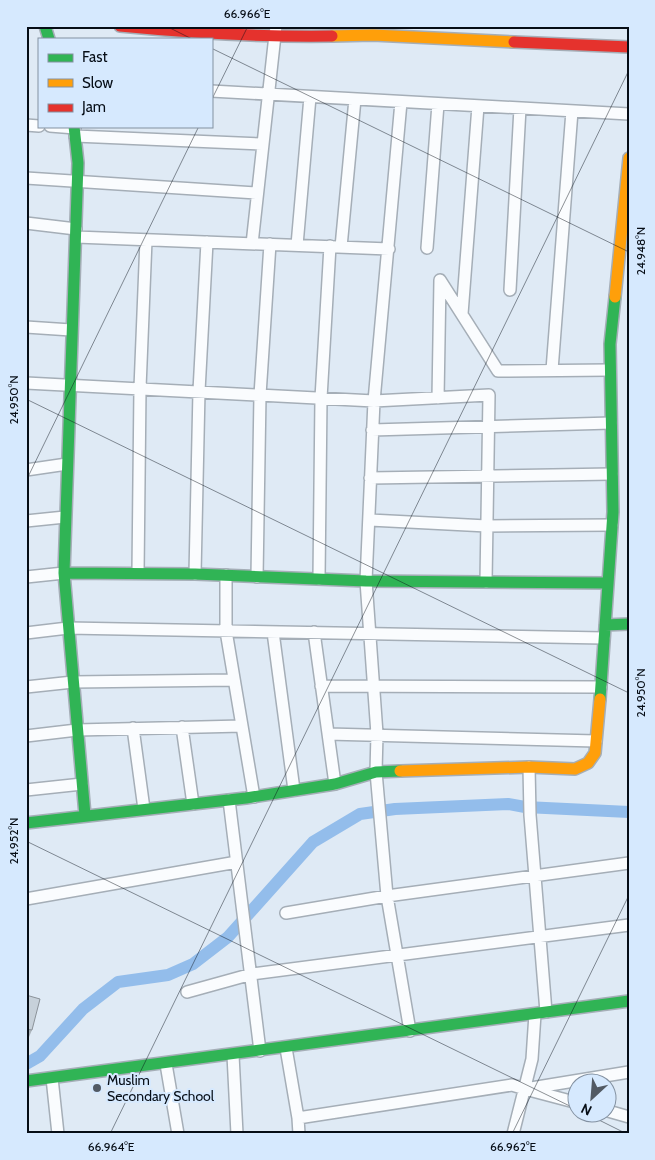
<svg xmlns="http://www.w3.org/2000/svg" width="655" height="1160" font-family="Cabin,sans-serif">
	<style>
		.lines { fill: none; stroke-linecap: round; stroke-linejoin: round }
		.canal { stroke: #93bdeb; stroke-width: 12 }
		.street-casing { stroke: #a5aeb7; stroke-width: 14 }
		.fast-casing { stroke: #a5aeb7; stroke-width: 14 }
		.slow-casing { stroke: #a5aeb7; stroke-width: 14 }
		.jam-casing { stroke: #a5aeb7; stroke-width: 14 }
		.street { stroke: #fafcfe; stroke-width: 11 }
		.fast { stroke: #30b455; stroke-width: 11 }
		.slow { stroke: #ff9f0a; stroke-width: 11 }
		.jam { stroke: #e5322d; stroke-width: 11 }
		.wall { fill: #abb4bb }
		.building { fill: #c7d1da; stroke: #8b9299 }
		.ticks { fill: none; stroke: #060d16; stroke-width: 1; stroke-opacity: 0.45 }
		.poi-dot { fill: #525a64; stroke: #d6e9fe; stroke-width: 2 }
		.labels { text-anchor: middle; stroke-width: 4; stroke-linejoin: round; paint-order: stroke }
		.poi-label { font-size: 14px; fill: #060d16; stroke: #d6e9fe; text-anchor: start }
		.neatline { fill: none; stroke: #060d16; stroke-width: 2 }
		.ticks-label { font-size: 12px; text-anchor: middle; fill: #060d16 }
	</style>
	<rect width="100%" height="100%" fill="#dfeaf5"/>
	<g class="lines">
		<!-- canal -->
		<path class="canal" d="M 26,1064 L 40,1056 L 83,1009 L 118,982 L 168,975 L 193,964 L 228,937 L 313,842 L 360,814 L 395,809 L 508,804 L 525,807 L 629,812"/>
		<!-- street casing -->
		<g class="street-casing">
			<path id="street" d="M 211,91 L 629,114
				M 401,102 L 374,401 L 366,581 L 377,734 L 376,772 L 387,896 L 410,1031
				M 26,125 L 39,126
				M 50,126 L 75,128
				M 75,136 L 262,144
				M 26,178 L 257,193
				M 26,223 L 76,229
				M 76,237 L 389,249
				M 252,244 L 276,26
				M 297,245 L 310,97
				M 341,247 L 355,99
				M 427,248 L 438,104
				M 510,290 L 520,108
				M 462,314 L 478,106
				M 26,327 L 71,330
				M 552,370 L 572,111
				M 26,383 L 374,401 L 489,395 L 486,582
				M 438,398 L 440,280 L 498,371 L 610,370
				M 372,430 L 611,423
				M 26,470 L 67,464
				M 370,478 L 612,474
				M 370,520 L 487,526 L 612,525
				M 26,521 L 65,517
				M 138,573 L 140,388 L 146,240
				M 195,574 L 199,391 L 207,242
				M 226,575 L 226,631 L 254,797
				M 26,577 L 64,573
				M 257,577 L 260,395 L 270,244
				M 319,579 L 321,398 L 330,246
				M 273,632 L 294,790
				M 314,632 L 335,784
				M 26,633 L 68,628 L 604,638
				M 321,686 L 601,687
				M 26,687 L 73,682 L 234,680
				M 182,727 L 193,804
				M 133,728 L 144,809
				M 328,734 L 596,741
				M 26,736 L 77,730 L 242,726
				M 529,767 L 530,815 L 546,1012
				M 26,790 L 82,784
				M 229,800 L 260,1051
				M 26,899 L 237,862
				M 286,913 L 387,896 L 629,863
				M 187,992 L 252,974 L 629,925
				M 286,1048 L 298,1118 L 512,1085 L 525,1089
				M 233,1055 L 237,1134
				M 166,1064 L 178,1134
				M 52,1078 L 58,1134
				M 578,1103 L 525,1089 L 629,1072
				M 608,1111 L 629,1117
				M 298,1118 L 299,1134
				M 513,1134 L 532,1059 L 535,1014"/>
		</g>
		<!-- fast casing -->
		<g class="fast-casing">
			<path id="fast" d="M 45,26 L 49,39
				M 74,126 L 78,163 L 64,573 L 85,815
				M 64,573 L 195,574 L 366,581 L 607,583
				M 605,625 L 629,624
				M 600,699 L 613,512 L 610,344 L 615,297
				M 26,823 L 246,798 L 335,784 L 376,772 L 400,771
				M 26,1081 L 629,1001"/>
		</g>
		<!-- slow casing -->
		<g class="slow-casing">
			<path id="slow" d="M 332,36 L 373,35 L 514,42
				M 615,297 L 629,158
				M 400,771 L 529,767 L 575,769 L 588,763 L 595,753 L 600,699"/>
		</g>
		<!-- jam casing -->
		<g class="jam-casing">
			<path id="jam" d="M 120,26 C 191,33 261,37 332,36
				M 514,42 L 629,47"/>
		</g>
		<!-- street -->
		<use href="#street" class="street"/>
		<!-- fast -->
		<use href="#fast" class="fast"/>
		<!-- slow -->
		<use href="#slow" class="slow"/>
		<!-- jam -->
		<use href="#jam" class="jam"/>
	</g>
	<!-- wall -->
	<path class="wall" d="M 26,995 L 32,1030 L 29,1037 L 26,1037 Z"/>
	<!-- building -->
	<path class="building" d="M 26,995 L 40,999 L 32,1030 L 26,1029 Z"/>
	<!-- ticks -->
	<path class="ticks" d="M 166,26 L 192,39M 211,48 L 629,252M 211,101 L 248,26M 26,399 L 629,693M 26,481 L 199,126M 26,841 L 578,1110M 583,1112 L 627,1134M 110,1134 L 629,70M 512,1134 L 629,895"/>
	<!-- markers -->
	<circle class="poi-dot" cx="97" cy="1088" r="5"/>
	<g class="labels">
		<!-- poi labels -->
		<g class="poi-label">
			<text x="107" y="1085">Muslim<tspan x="107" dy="16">Secondary School</tspan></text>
		</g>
	</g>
	<!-- border -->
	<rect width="655" height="1160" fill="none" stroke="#d6e9fe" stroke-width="55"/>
	<!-- legend -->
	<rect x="38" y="38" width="175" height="90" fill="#d6e9fe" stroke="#8391a1"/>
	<rect x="48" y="54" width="25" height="8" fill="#30b455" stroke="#8391a1"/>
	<text x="82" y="62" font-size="15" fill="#060d16">Fast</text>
	<rect x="48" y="79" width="25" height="8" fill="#ff9f0a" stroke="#8391a1"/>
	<text x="82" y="88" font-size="15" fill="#060d16">Slow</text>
	<rect x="48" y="104" width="25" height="8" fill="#e5322d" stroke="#8391a1"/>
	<text x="82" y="112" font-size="15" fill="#060d16">Jam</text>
	<!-- north arrow -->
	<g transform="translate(592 1098) rotate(206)"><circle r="24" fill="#d6e9fe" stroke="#8391a1"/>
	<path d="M0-4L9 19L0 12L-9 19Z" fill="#525a64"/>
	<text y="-8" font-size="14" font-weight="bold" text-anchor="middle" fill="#060d16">N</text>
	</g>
	<rect x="28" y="28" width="600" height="1104" class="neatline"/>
	<g class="ticks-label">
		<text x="247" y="18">66.966°E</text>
		<text transform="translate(641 251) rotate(-90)" y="4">24.948°N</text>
		<text transform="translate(14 400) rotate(-90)" y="4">24.950°N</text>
		<text transform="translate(641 693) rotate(-90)" y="4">24.950°N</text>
		<text transform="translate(14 841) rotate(-90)" y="4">24.952°N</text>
		<text x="111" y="1151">66.964°E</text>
		<text x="513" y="1151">66.962°E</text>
	</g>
</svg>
